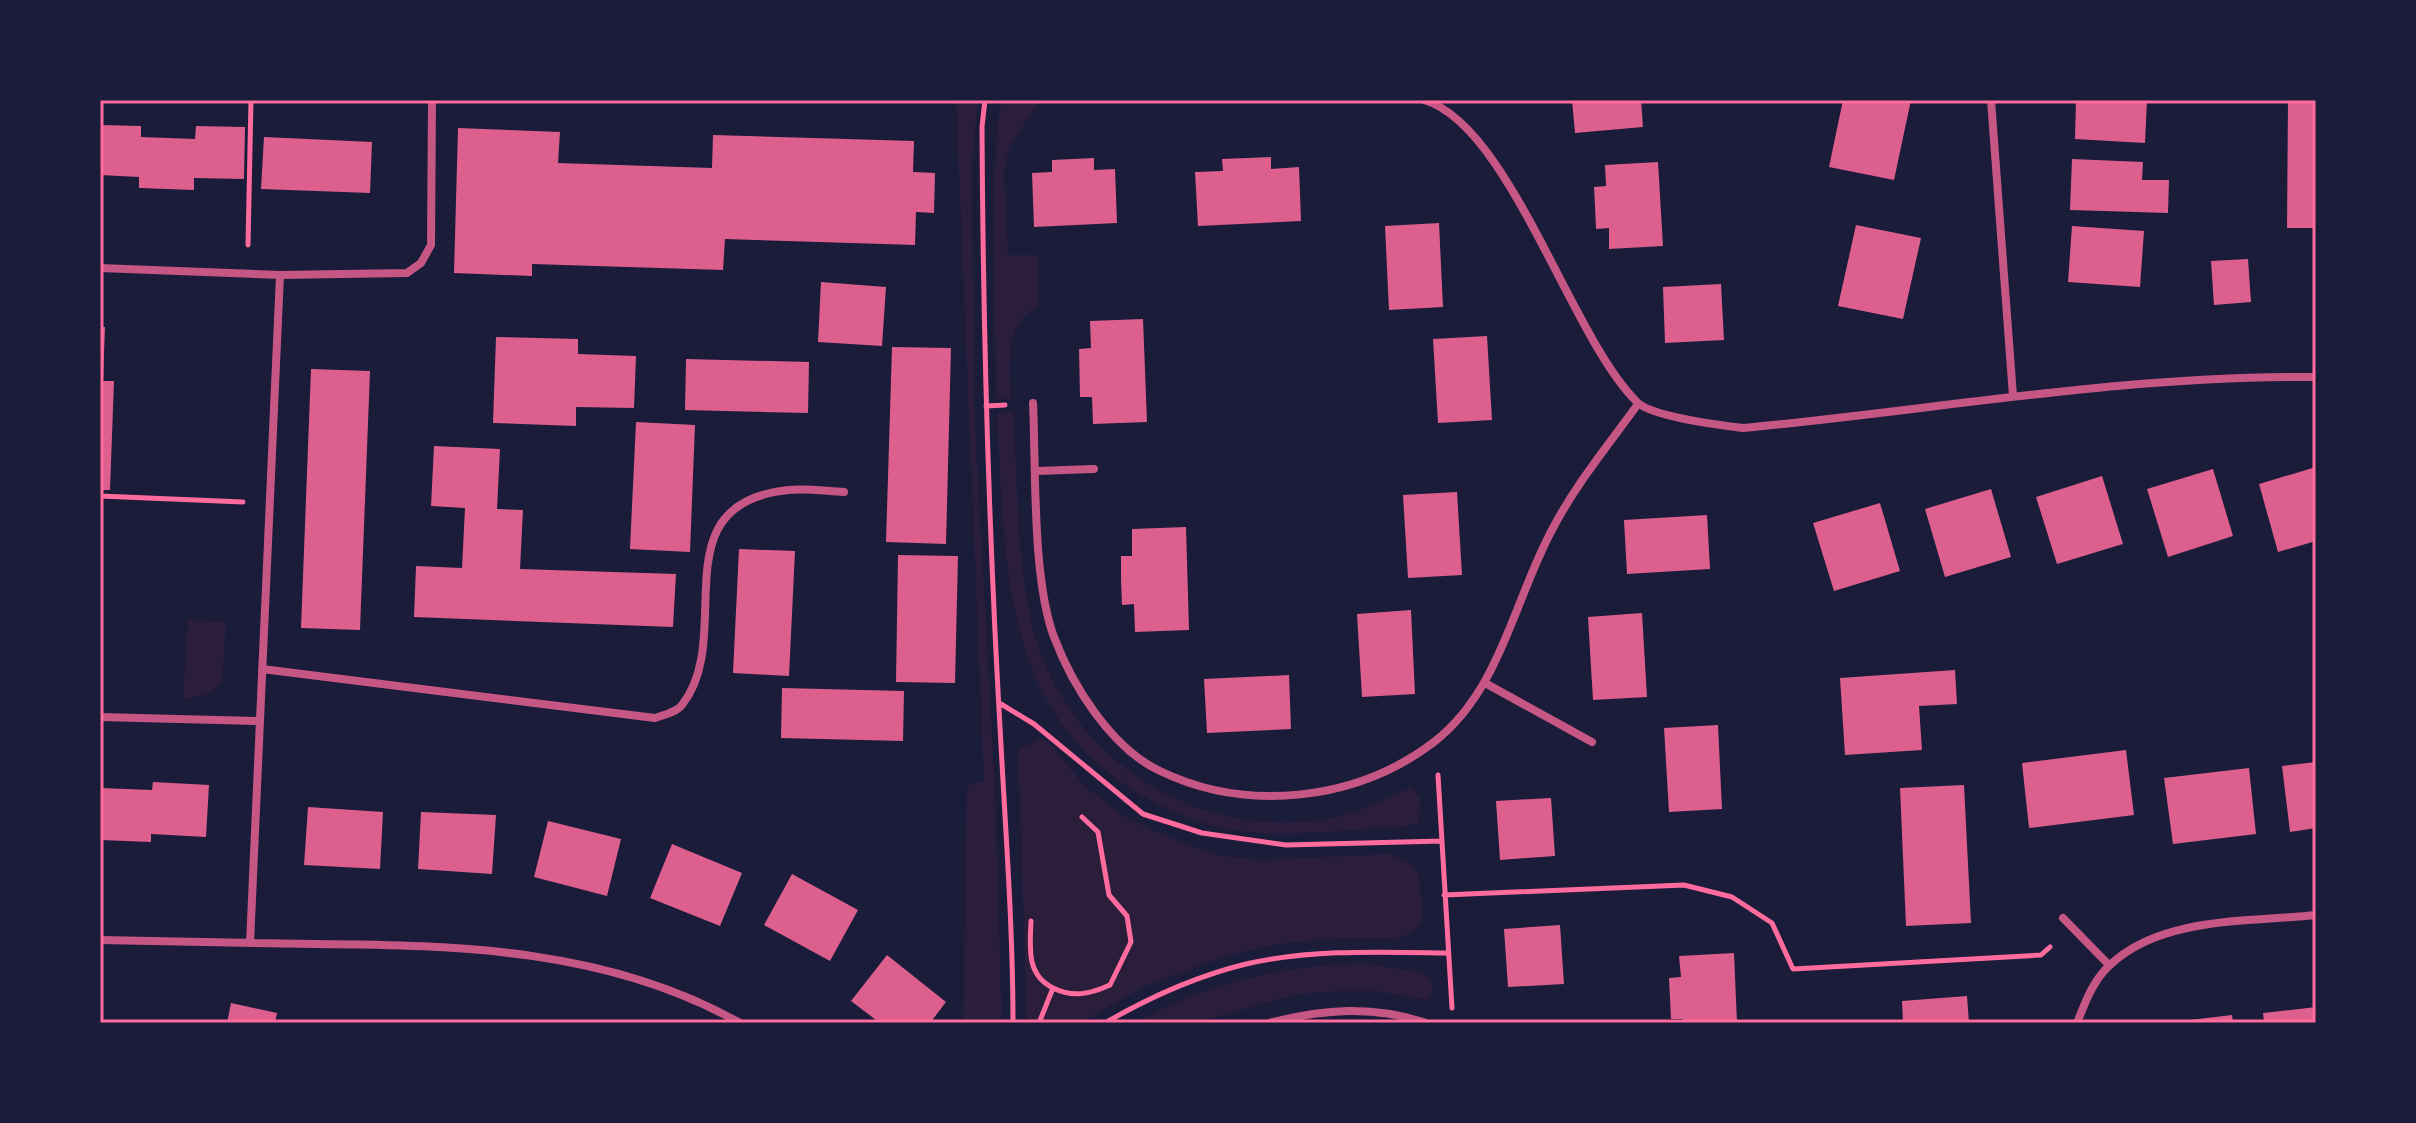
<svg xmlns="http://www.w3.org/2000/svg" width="2416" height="1123" font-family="'Exo 2',sans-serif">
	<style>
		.green { fill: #2a1e3b }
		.building { fill: #dd5f8e }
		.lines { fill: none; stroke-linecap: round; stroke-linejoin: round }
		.path { stroke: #ff6b9d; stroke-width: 5 }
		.minor { stroke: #c65784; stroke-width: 8 }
		.neatline { fill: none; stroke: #ff6b9d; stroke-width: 3 }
	</style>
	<rect width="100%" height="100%" fill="#1b1b3a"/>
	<!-- green -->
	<path class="green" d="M 956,100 L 978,100 L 972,166 L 974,407 L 995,790 L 1002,1023 L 963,1023 L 967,786 L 984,781 Z
		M 1003,100 L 1039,100 L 1009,148 L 1004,171 L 1008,255 L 1037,255 L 1039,307 C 1004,320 1009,369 1011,399 L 996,399 C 996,356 989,122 1003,100 Z
		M 1013,412 C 1018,481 1016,556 1032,624 C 1064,758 1198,844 1333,818 C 1361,812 1386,799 1412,787 L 1421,801 L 1418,822 L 1410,826 C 1353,829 1296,838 1239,831 C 1200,826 1166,810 1133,790 C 998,706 1005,552 997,413 Z
		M 188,620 L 226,622 L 222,683 L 205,695 L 183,699 Z
		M 1039,739 L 1048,742 L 1084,785 L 1122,815 L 1177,841 L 1218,855 L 1259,860 L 1390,854 L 1410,863 L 1419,876 L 1423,916 L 1416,928 L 1399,939 L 1342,938 L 1279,944 L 1229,955 L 1143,987 L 1080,1023 L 1027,1023 L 1018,750 Z
		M 1362,963 L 1424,973 L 1431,980 L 1433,989 L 1427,1000 L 1376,991 L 1343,991 L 1298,994 L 1195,1023 L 1134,1023 C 1206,983 1281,966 1362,963 Z"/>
	<!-- building -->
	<path class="building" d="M 1572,100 L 1641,100 L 1643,127 L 1575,133 Z
		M 1843,100 L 1911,100 L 1894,180 L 1829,167 Z
		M 2076,100 L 2147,100 L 2145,143 L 2075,139 Z
		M 2288,100 L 2316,100 L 2316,228 L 2287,228 Z
		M 100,125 L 141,126 L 141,137 L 195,139 L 196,126 L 245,127 L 244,179 L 194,178 L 194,190 L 139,188 L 139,177 L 100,175 Z
		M 458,128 L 560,132 L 558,163 L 712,168 L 713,135 L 914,141 L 913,172 L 935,173 L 934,213 L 916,212 L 915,245 L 725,239 L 723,270 L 532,264 L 532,276 L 454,273 Z
		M 264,137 L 372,142 L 370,193 L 261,189 Z
		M 1271,157 L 1271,169 L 1299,167 L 1301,221 L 1198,226 L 1195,172 L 1223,171 L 1222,159 Z
		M 1094,158 L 1094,170 L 1115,169 L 1117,223 L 1034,227 L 1032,173 L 1052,172 L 1052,160 Z
		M 2072,159 L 2143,162 L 2142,180 L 2169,180 L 2168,213 L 2070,210 Z
		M 1658,162 L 1663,246 L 1609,249 L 1609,228 L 1596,229 L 1595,207 L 1594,187 L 1606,186 L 1605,165 Z
		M 1439,223 L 1443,307 L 1389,310 L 1385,226 Z
		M 1856,225 L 1921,238 L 1903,319 L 1838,306 Z
		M 2072,226 L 2144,231 L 2140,287 L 2068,282 Z
		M 2248,259 L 2251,302 L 2214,305 L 2211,261 Z
		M 821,282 L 886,287 L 882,346 L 818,342 Z
		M 1721,284 L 1724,340 L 1665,343 L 1663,287 Z
		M 1143,319 L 1147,422 L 1093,424 L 1092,397 L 1080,397 L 1079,349 L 1091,348 L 1090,321 Z
		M 100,327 L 105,327 L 103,381 L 114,381 L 110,490 L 100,490 Z
		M 1487,336 L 1492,420 L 1438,423 L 1433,339 Z
		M 496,337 L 578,339 L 578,354 L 636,356 L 634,408 L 576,407 L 576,426 L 493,423 Z
		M 892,347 L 951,348 L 946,544 L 886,542 Z
		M 686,359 L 809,362 L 808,413 L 685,410 Z
		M 311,369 L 370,371 L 360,630 L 301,628 Z
		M 636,422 L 695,425 L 690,552 L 630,549 Z
		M 434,446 L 500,449 L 497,509 L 523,510 L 520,569 L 676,574 L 673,627 L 414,617 L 416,566 L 462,568 L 465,508 L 431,506 Z
		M 2316,467 L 2316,541 L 2278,552 L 2259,484 Z
		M 2213,469 L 2233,536 L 2168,557 L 2147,489 Z
		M 2102,476 L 2123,544 L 2057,564 L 2036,497 Z
		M 1991,489 L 2011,557 L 1945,577 L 1925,509 Z
		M 1457,492 L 1462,575 L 1408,578 L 1403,495 Z
		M 1880,503 L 1900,571 L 1834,591 L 1813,523 Z
		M 1707,515 L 1710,569 L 1627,574 L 1624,520 Z
		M 1186,527 L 1189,630 L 1135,632 L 1134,604 L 1122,605 L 1121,580 L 1121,556 L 1132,556 L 1132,529 Z
		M 739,549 L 795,551 L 789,676 L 733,673 Z
		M 898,555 L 958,556 L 955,683 L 896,682 Z
		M 1411,610 L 1415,694 L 1362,697 L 1357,614 Z
		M 1642,613 L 1647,697 L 1593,700 L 1588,617 Z
		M 1955,670 L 1957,704 L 1919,706 L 1922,750 L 1845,755 L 1840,678 Z
		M 1289,675 L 1291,729 L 1207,733 L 1204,679 Z
		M 782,688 L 904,691 L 903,741 L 781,738 Z
		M 1718,725 L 1722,809 L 1669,812 L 1664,728 Z
		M 2126,750 L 2134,815 L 2029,828 L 2022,763 Z
		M 2316,762 L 2316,828 L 2290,832 L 2282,766 Z
		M 2249,768 L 2256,834 L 2173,844 L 2164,778 Z
		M 153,782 L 209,785 L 206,837 L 151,834 L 151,842 L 100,840 L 100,788 L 152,790 Z
		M 1964,785 L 1971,923 L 1906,926 L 1900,788 Z
		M 1551,798 L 1555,856 L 1500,860 L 1496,801 Z
		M 308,807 L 383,812 L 380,869 L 304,865 Z
		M 421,812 L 496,815 L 492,874 L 418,869 Z
		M 548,821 L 621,839 L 607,896 L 534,877 Z
		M 672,844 L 742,873 L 720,926 L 650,898 Z
		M 792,874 L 858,910 L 830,961 L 764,925 Z
		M 1560,925 L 1564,984 L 1508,987 L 1504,929 Z
		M 1734,953 L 1737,1023 L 1684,1023 L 1683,1019 L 1671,1019 L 1669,978 L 1681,977 L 1679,956 Z
		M 887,955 L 946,1002 L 930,1023 L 880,1023 L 851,1001 Z
		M 1967,996 L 1969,1023 L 1903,1023 L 1902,1001 Z
		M 231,1003 L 277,1013 L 275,1023 L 227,1023 Z
		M 2316,1007 L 2316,1023 L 2264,1023 L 2263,1013 Z
		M 2232,1015 L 2233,1023 L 2182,1023 L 2182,1021 Z"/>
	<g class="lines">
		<!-- path -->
		<path class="path" d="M 985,100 L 982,127 C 983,333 989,539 1001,745 C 1006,838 1013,930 1013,1023
			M 248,245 L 251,100
			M 986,406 L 1005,405
			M 100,496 L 243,502
			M 1001,704 L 1034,724 L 1143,814 L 1202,833 L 1286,845 L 1442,841
			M 1438,775 L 1452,1008
			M 1444,895 L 1684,885 L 1732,897 L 1772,923 L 1793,969 L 2041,955 L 2050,947
			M 1031,921 C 1030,947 1026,975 1053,988
			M 1039,1023 L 1053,988 C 1073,998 1090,994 1110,985 L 1131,942 L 1127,916 L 1109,895 L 1098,832 L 1082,817
			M 1105,1023 C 1148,998 1197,976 1246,964 C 1311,949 1382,952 1448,953"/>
		<!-- minor -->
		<path class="minor" d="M 1424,100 C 1510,125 1571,338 1637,402 C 1652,417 1720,425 1743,428 C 1935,410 2123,375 2316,377
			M 1991,100 L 2013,396
			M 100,268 L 280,275 L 407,273 L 421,263 L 431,245 L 432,100
			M 1033,403 C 1036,467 1032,579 1054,637 C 1072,685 1111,748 1160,771 C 1247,813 1357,801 1434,742 C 1501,690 1514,599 1553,528 C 1576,484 1609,444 1638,404
			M 1036,471 L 1094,469
			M 262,669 L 655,718 C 663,715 677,712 682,705 C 737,635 657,504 788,490 C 806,488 825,491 844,492
			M 1485,683 L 1592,742
			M 100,717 L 260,721
			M 2063,918 L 2109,965
			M 100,940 C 171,941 242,943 314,944 C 461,945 609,949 740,1023
			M 250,943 L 280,275
			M 1269,1023 C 1323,1009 1373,1005 1426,1023
			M 2077,1023 C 2085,1003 2093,980 2110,965 C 2161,916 2251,922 2316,915"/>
	</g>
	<!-- border -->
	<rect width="2416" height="1123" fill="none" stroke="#1b1b3a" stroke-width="204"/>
	<rect x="102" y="102" width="2212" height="919" class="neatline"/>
</svg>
